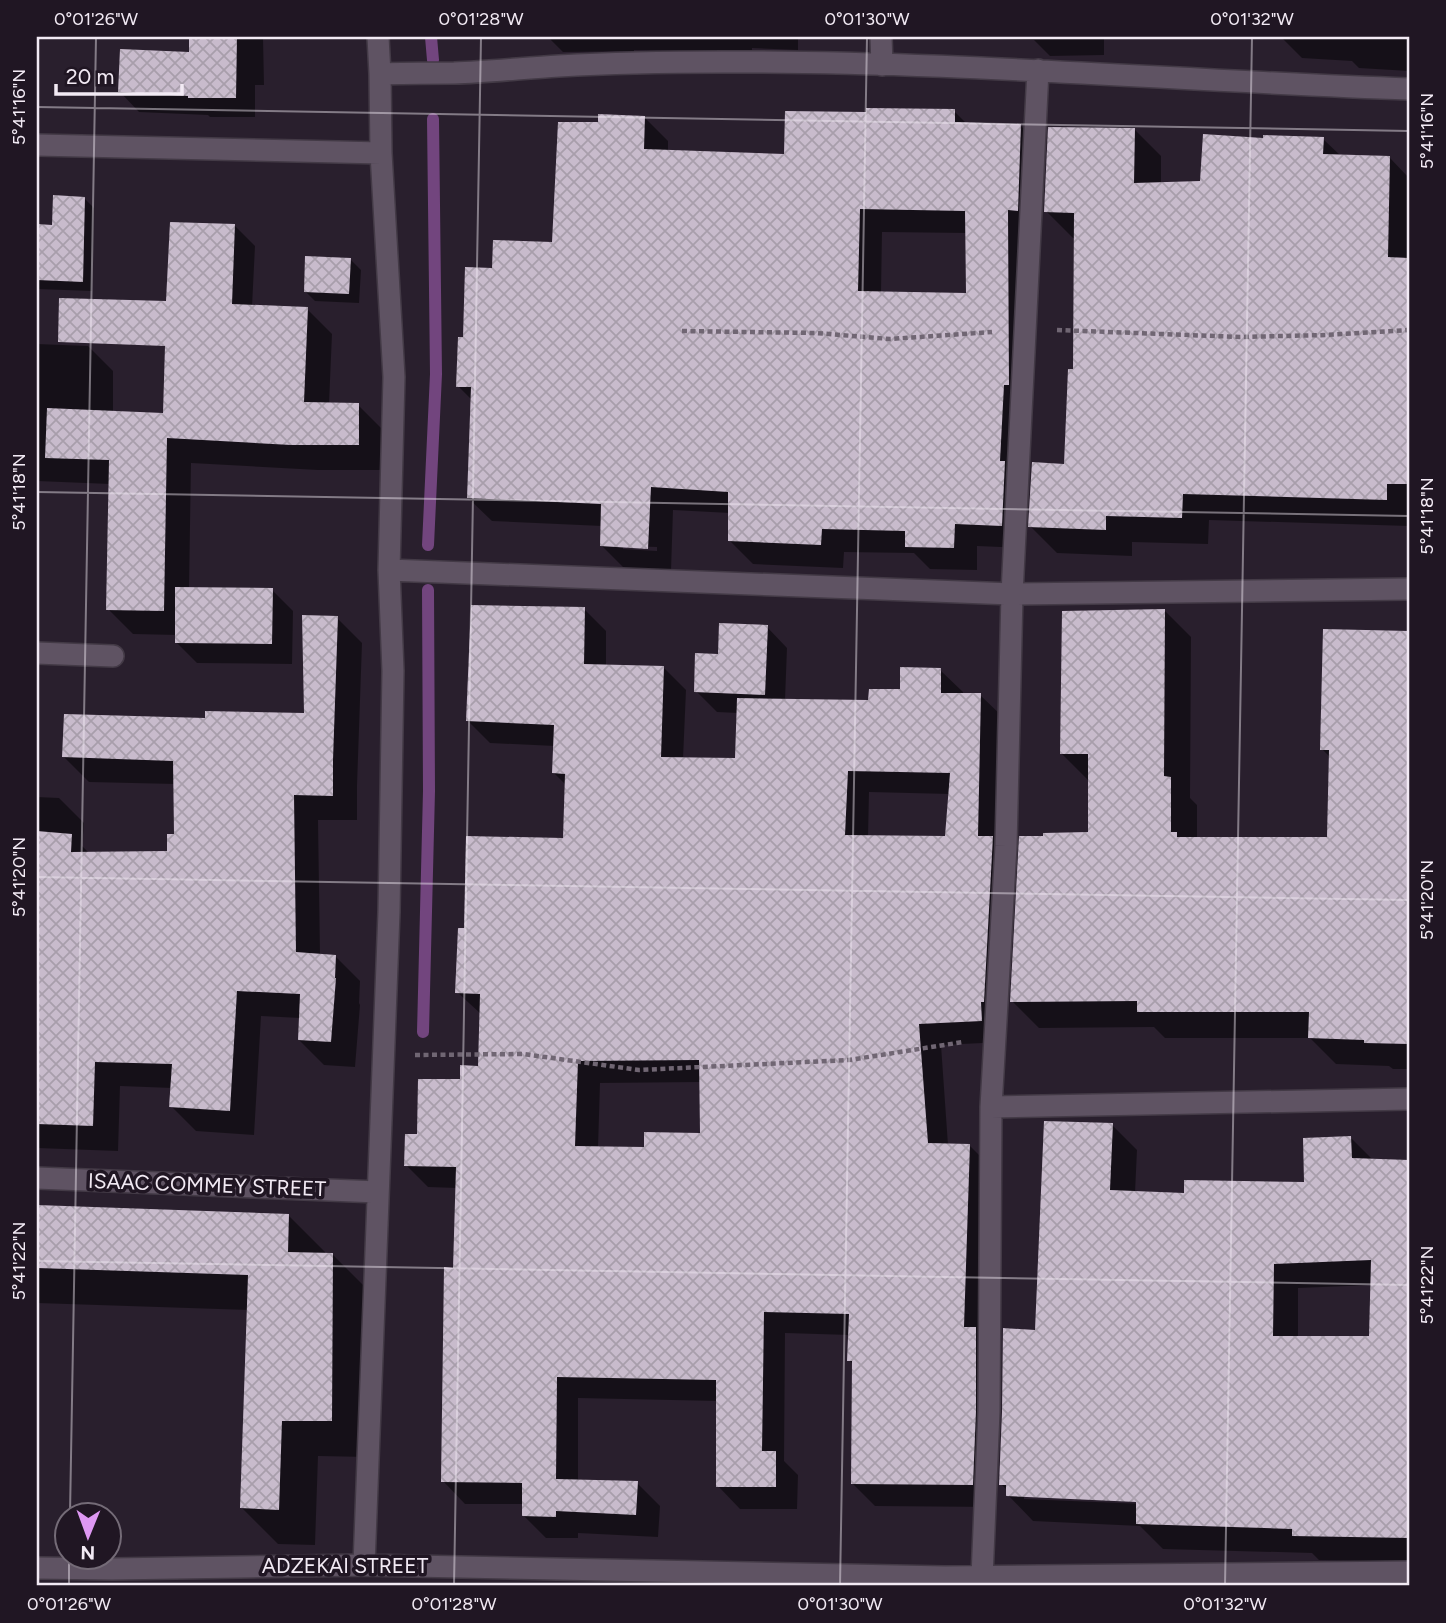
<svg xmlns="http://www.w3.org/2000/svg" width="1446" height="1623" font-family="Figtree,sans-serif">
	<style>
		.shadow { fill: #0007; fill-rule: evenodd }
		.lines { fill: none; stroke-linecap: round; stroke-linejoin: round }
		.stream { stroke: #72457e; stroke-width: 12 }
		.building { fill: url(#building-cross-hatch); fill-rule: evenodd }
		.minor-casing { stroke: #433a46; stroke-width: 24 }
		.path { stroke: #706673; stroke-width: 4.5; stroke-dasharray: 5 3.5; stroke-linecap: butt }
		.minor { stroke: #5f5363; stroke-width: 21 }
		.ticks { fill: none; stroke: #f2eaf4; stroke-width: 2; stroke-opacity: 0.45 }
		.labels { text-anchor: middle; stroke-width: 7; stroke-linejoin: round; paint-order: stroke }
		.street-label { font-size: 21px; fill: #f2eaf4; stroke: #201623 }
		.neatline { fill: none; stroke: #f2eaf4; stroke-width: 2.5 }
		.ticks-label { font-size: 18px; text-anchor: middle; fill: #f2eaf4 }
	</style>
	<defs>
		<pattern id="building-cross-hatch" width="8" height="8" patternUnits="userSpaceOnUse" patternTransform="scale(1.75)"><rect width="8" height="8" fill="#c8bbcc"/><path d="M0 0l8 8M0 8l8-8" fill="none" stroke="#a89eab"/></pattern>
	</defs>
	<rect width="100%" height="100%" fill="#291f2d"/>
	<!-- shadow -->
	<path class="shadow" d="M 190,37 L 263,37 L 264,85 L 255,85 L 255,117 L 210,117 L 208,115 L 139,112 L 120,92 L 190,54 Z
		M 548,37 L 798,37 L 798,50 L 752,48 L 752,52 L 634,50 L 634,51 L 563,52 Z
		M 950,37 L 1104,37 L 1104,55 L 1050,56 L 1034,40 L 951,39 Z
		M 1281,37 L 1409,37 L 1409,71 L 1359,68 L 1352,61 L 1302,58 Z
		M 954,111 L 967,124 L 1021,126 L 1044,149 L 1041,233 L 1030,233 L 1022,481 L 1028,486 L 1025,548 L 977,546 L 977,570 L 930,569 L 914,553 L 844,552 L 843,568 L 753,564 L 729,540 L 730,513 L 673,510 L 671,571 L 625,569 L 602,546 L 602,526 L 492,521 L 468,498 L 472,400 L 458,386 L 465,339 L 494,270 L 553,244 L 600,124 L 645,118 L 668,141 L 668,152 L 786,156 L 868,114 ZM 882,232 L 967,233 L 968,295 L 881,293 ZM 623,546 L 657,547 L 657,551 L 623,549 Z
		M 1134,129 L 1161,156 L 1161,184 L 1202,182 L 1265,140 L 1323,139 L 1341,156 L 1390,158 L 1409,178 L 1409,526 L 1209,520 L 1208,544 L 1132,542 L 1132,556 L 1057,553 L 1030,526 L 1066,466 L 1075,371 L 1076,238 L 1073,238 L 1046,211 Z
		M 84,198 L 94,208 L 92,291 L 37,289 L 37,226 L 54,226 Z
		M 235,226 L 255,246 L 252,307 L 307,309 L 332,334 L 329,404 L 358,405 L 383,430 L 383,470 L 318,470 L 191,463 L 189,589 L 272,590 L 293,611 L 292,664 L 197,663 L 177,643 L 177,635 L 133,634 L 108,609 L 110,484 L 37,481 L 37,502 L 37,344 L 88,346 L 113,371 L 113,413 L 164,414 Z
		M 351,260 L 361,270 L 359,303 L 315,301 L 305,291 Z
		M 584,609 L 606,631 L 606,666 L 664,668 L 686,690 L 683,759 L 737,760 L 738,713 L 717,712 L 696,691 L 720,655 L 767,627 L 787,648 L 785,700 L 870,702 L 902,691 L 940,670 L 963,692 L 963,695 L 980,695 L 1003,717 L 1004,1042 L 941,1045 L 948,1145 L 970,1146 L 992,1168 L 994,1507 L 875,1506 L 853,1484 L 854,1365 L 849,1360 L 850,1335 L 785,1333 L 784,1461 L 798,1475 L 797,1509 L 740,1509 L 718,1486 L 718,1401 L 578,1398 L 578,1481 L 637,1483 L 660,1506 L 658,1537 L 578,1533 L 578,1538 L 546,1538 L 523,1515 L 524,1504 L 465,1504 L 443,1481 L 454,1269 L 457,1188 L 428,1187 L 406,1165 L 419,1136 L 461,1081 L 480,1068 L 481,1014 L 457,992 L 466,930 L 565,840 L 566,785 L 554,773 L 555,746 L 490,743 L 468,721 ZM 869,792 L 950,794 L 947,837 L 868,837 ZM 701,1082 L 702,1134 L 646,1149 L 598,1148 L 600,1083 Z
		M 1164,610 L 1191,637 L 1190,798 L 1197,805 L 1197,839 L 1328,839 L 1331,758 L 1322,749 L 1325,631 L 1409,633 L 1409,1069 L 1393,1069 L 1389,1066 L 1336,1064 L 1310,1038 L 1165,1038 L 1154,1027 L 1039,1028 L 1012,1001 L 1090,834 L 1088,780 L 1061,753 Z
		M 337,618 L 362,643 L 357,786 L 357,820 L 318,820 L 320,955 L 335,956 L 360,981 L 359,1003 L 360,1005 L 355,1067 L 324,1065 L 299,1040 L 300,1018 L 261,1016 L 254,1135 L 196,1131 L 171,1106 L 172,1088 L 120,1086 L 118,1151 L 37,1148 L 37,797 L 59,798 L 84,823 L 82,846 L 90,854 L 169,853 L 176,835 L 175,784 L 89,782 L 64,757 L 207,720 L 306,715 Z
		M 1112,1125 L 1137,1150 L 1135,1193 L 1186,1195 L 1306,1184 L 1351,1138 L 1374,1161 L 1409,1162 L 1409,1562 L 1319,1560 L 1312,1553 L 1163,1549 L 1140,1526 L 1033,1521 L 1008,1495 L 1008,1491 L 1001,1484 L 1037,1331 ZM 1372,1285 L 1371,1338 L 1298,1338 L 1298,1288 ZM 1024,1495 L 1144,1501 L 1144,1504 L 1024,1499 Z
		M 37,1207 L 288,1215 L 325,1252 L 325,1255 L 333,1255 L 369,1291 L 368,1457 L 318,1456 L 315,1545 L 278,1544 L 242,1508 L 249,1310 L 37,1303 Z"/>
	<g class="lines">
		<!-- stream -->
		<path class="stream" d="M 431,37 L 433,60
			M 428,545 L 436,374 L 433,119
			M 423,1032 L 429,791 L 428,590"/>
	</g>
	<!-- building -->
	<path class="building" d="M 189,37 L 237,37 L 236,98 L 188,98 L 188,96 L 118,92 L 120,49 L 189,52 Z
		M 866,108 L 955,109 L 955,122 L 1021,124 L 1018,211 L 1008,210 L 1009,385 L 1004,385 L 1000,461 L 1005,461 L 1002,526 L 955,524 L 954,548 L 905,547 L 905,531 L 822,529 L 821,545 L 728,541 L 728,492 L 651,487 L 648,549 L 600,546 L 601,504 L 467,498 L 471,387 L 456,387 L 458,337 L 463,337 L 465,267 L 492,268 L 493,240 L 552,242 L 558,122 L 598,122 L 598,114 L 645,116 L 644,149 L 784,154 L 785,111 L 866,112 ZM 860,209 L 965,211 L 966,293 L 858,291 Z
		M 1048,127 L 1135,128 L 1134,183 L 1200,181 L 1203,134 L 1263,138 L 1263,135 L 1324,137 L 1323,154 L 1390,156 L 1388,257 L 1409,258 L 1409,484 L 1387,484 L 1387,500 L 1183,494 L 1182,518 L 1106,516 L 1106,530 L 1028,527 L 1032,462 L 1064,464 L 1068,369 L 1073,369 L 1074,213 L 1044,212 Z
		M 53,195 L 85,197 L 83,282 L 37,280 L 37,224 L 52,225 Z
		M 170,222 L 235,224 L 232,304 L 308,307 L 304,402 L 359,403 L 359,445 L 291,445 L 167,438 L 164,611 L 106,610 L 109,460 L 45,458 L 47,408 L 163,413 L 165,346 L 58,342 L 59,298 L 166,301 Z
		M 305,256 L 351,258 L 349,294 L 304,292 Z
		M 175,587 L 273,588 L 272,644 L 175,643 Z
		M 471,605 L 585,607 L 584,664 L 664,666 L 661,757 L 735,758 L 737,698 L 868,700 L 869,689 L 900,689 L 900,667 L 941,668 L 941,693 L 981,693 L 978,836 L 993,836 L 984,1002 L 981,1002 L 982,1021 L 919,1024 L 928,1143 L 970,1144 L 964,1327 L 976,1327 L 976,1411 L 973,1485 L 851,1484 L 852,1361 L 847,1361 L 849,1314 L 764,1312 L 762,1451 L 776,1451 L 776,1487 L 716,1487 L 716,1380 L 557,1377 L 556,1479 L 638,1481 L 636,1515 L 556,1511 L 556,1517 L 522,1516 L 522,1483 L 441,1482 L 444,1267 L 453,1268 L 456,1167 L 404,1166 L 405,1134 L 417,1134 L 418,1079 L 460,1079 L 460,1065 L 478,1066 L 480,994 L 455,993 L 458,928 L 464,928 L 466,836 L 563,838 L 565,774 L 552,773 L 554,725 L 466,721 ZM 848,771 L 950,773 L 945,836 L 845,835 ZM 699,1060 L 700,1133 L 644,1132 L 644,1147 L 575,1146 L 578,1061 Z
		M 1165,609 L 1164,776 L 1171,777 L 1171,832 L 1177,832 L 1177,837 L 1327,837 L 1329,750 L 1320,750 L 1323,629 L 1409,631 L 1409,1044 L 1364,1043 L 1364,1040 L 1308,1038 L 1309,1012 L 1137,1012 L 1137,1001 L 1010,1002 L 1019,836 L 1043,836 L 1043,833 L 1088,832 L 1088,754 L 1060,754 L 1062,611 Z
		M 302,615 L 338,616 L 333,760 L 333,796 L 294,795 L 296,952 L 336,955 L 335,978 L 336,978 L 331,1042 L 298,1040 L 300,994 L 237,991 L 230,1111 L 169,1107 L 172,1064 L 95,1062 L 93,1126 L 37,1124 L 37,831 L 72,834 L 71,852 L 167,851 L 167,834 L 174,834 L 173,761 L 62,757 L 64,714 L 205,718 L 205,711 L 304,713 Z
		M 719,623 L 768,625 L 765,695 L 694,692 L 695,653 L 718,654 Z
		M 1044,1121 L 1113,1123 L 1110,1190 L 1184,1193 L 1184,1180 L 1304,1182 L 1303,1138 L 1351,1136 L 1352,1158 L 1409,1160 L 1409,1538 L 1292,1536 L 1292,1529 L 1136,1524 L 1136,1502 L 1006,1496 L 1006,1485 L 999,1485 L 1002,1412 L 1003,1328 L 1035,1330 ZM 1371,1260 L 1369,1336 L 1273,1336 L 1274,1264 Z
		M 37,1205 L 289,1214 L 288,1252 L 333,1253 L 332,1421 L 282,1421 L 279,1510 L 240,1508 L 248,1275 L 37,1268 Z"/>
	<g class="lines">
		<!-- minor casing -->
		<g class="minor-casing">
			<path id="minor" d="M 378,37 L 380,74
				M 881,37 L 882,65
				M 37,145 L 381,153 L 394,377 L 389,570 L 393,671 L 389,912 L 364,1565
				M 381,153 L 380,74 C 404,73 429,73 454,73 C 489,72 524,68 559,66 C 613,63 668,62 723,62 C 952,61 1180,81 1409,89
				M 389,570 L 1012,594 L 1409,589
				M 37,653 L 113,656
				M 991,1107 L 1006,846 L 1012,594 L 1038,70
				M 37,1178 L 378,1192
				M 37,1568 L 112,1569 L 364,1565 L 945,1577 L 1409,1572
				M 982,1577 L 989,1411 L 991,1107 L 1409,1099"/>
		</g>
		<!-- path -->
		<path class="path" d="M 1057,330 L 1240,337 L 1326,335 L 1409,330
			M 682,331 L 816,333 L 890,339 L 992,332
			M 415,1055 L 523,1054 L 639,1070 L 849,1060 L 963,1042"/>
		<!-- minor -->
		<use href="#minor" class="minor"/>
	</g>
	<!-- ticks -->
	<path class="ticks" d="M 37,107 L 1409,131M 37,492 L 1409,516M 37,877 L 1409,900M 37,1261 L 1409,1285M 70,1514 L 96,37M 69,1586 L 69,1556M 454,1586 L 481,37M 840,1586 L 867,37M 1225,1586 L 1252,37"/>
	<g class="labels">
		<!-- street labels -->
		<g class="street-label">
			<text transform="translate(207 1185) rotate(2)" y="7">ISAAC COMMEY STREET</text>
			<text x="345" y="1573">ADZEKAI STREET</text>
		</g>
	</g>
	<!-- border -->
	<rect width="1446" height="1623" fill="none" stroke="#201623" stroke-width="77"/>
	<!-- north arrow -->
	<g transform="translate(88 1536) rotate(181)"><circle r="33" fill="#201623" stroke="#746b77" stroke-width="2"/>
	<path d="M0-5L12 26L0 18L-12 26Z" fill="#de98f2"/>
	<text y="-10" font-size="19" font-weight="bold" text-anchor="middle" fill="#f2eaf4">N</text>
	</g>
	<!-- scale -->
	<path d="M56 84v10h126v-10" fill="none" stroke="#f2eaf4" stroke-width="3.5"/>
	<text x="66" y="84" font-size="21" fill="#f2eaf4" stroke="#201623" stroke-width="5" paint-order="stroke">20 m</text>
	<rect x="38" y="38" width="1370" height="1546" class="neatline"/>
	<g class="ticks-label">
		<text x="96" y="25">0°01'26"W</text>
		<text x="481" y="25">0°01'28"W</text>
		<text x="867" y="25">0°01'30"W</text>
		<text x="1252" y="25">0°01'32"W</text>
		<text transform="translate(19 107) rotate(-90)" y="6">5°41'16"N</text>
		<text transform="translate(1427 131) rotate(-90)" y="6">5°41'16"N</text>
		<text transform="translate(19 492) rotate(-90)" y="6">5°41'18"N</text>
		<text transform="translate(1427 516) rotate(-90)" y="6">5°41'18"N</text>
		<text transform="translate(19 877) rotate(-90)" y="6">5°41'20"N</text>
		<text transform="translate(1427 900) rotate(-90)" y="6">5°41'20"N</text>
		<text transform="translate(19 1261) rotate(-90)" y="6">5°41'22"N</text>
		<text transform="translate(1427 1285) rotate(-90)" y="6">5°41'22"N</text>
		<text x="69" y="1610">0°01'26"W</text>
		<text x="454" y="1610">0°01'28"W</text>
		<text x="840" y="1610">0°01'30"W</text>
		<text x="1225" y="1610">0°01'32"W</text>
	</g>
</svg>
